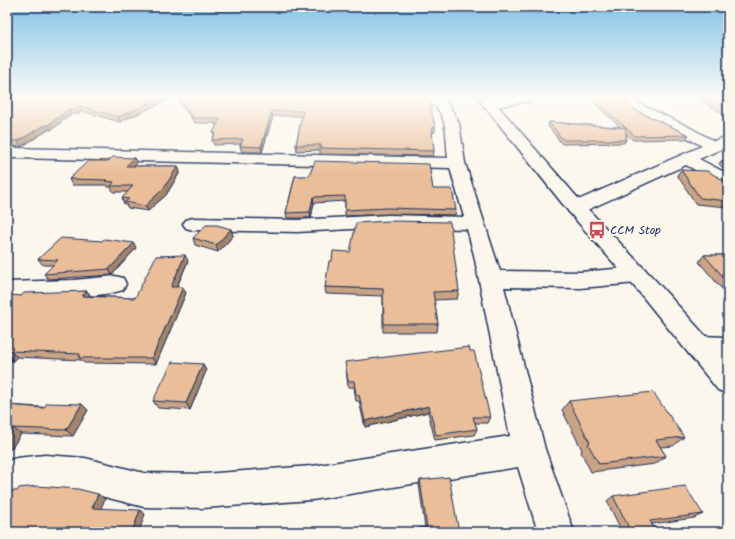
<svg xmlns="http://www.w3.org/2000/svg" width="735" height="539" font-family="Kalam,sans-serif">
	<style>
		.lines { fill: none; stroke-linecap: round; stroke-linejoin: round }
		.minor-casing { stroke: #1b2f5e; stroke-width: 3 }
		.highway-casing { stroke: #1b2f5e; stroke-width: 3 }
		.minor { fill: #fbf7ec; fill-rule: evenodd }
		.highway { fill: #fbf7ec; fill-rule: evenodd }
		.wall { fill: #c8a384; stroke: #1b2f5e }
		.shaded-wall { fill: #a3856b; stroke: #1b2f5e }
		.building { fill: #e9be99; stroke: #1b2f5e }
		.labels { text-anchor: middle; stroke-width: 4; stroke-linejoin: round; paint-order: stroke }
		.poi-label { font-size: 12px; fill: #1b2f5e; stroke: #fbf7ec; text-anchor: start }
	</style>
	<rect width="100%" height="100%" fill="#fbf7ec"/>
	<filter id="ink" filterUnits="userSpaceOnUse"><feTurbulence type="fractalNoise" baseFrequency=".025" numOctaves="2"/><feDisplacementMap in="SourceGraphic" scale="8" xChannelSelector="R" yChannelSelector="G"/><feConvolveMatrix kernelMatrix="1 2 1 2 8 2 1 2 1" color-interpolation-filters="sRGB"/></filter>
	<g filter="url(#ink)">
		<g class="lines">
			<!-- minor casing -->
			<g class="minor-casing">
				<path id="minor" d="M 420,98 L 442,99 L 449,105 L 459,123 L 465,163 L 500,271 L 580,272 L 637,267 L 645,269 L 648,275 L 645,281 L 637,283 L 580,288 L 504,287 L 545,449 L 574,532 L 538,532 L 518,467 L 312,500 L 203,508 L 144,507 L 85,492 L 45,489 L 16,492 L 7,495 L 7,461 L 16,458 L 45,455 L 85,458 L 144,473 L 203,474 L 312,466 L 510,436 L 474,255 L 467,229 L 388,227 L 297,232 L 193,230 L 186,228 L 183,224 L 186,220 L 193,218 L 297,220 L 388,215 L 464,217 L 450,168 L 13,158 L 7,156 L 8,150 L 13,148 L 448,158 C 446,141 448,120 436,107 C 431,102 424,103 420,98 Z
					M 502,98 L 531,98 L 529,101 L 525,102 L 489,108 L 484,107 L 483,104 L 484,101 Z
					M 617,98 L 631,98 L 644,106 L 687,126 L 714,141 L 728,136 L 728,146 L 699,159 L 728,174 L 728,186 L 722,185 L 686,165 L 583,212 L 576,214 L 569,212 L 567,208 L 569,204 L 702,146 L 677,132 L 634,112 Z
					M 115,276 L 123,278 L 126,284 L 123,290 C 89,300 43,297 7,298 L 7,282 L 74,280 Z
					M 699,336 L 728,337 L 728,359 L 699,358 L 690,355 L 686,347 L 690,339 Z"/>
			</g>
			<!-- highway casing -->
			<g class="highway-casing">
				<path id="highway" d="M 478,98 L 491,98 L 583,204 L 655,280 L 728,361 L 728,394 L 718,390 L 639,292 L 569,212 Z"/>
			</g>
			<!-- minor -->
			<use href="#minor" class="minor"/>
			<!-- highway -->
			<use href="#highway" class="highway"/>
		</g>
		<!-- wall -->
		<path class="wall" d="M 7,98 L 172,98 L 120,122 L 82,111 L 78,114 L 72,114 L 51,130 L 48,130 L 21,147 L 7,146 Z
			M 176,98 L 427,98 L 435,127 L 435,132 L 433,132 L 432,137 L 434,151 L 433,156 L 320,154 L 320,150 L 297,151 L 296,145 L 302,116 L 273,116 L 262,152 L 242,152 L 240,146 L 241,144 L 214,145 L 212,140 L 214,136 L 213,133 L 217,125 L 215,125 L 215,123 L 195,123 Z
			M 696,98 L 728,98 L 728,116 Z
			M 594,99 L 635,110 L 689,135 L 686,139 L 633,140 L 626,134 L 626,140 L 624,143 L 562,144 L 548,126 L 549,122 L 620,127 L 593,102 Z
			M 134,158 L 137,163 L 134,166 L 178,166 L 180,172 L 166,195 L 148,211 L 128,208 L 126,204 L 124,204 L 122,198 L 128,192 L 113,192 L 111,187 L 108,187 L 107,185 L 72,185 L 69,179 L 108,161 Z
			M 721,161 L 728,161 L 728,172 L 719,164 Z
			M 681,170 L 728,181 L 728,207 L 696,204 L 677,175 Z
			M 295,176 L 433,189 L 456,210 L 455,215 L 388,214 L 345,216 L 345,201 L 314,203 L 311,218 L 287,218 L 286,213 Z
			M 231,229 L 233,236 L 218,252 L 195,245 L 193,238 Z
			M 136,248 L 112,275 L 48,279 L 44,274 L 53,265 L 43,265 L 38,259 Z
			M 704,255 L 728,255 L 728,288 L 721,288 L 699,262 Z
			M 188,261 L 177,287 L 186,293 L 156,364 L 84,363 L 81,360 L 17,357 L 13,361 L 7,361 L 7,300 L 21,296 L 87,291 L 91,296 L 135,298 Z
			M 325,287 L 459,291 L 457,299 L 434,300 L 438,324 L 437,332 L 383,332 L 383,296 L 326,294 Z
			M 203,364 L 206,371 L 190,410 L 158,408 L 153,401 Z
			M 346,368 L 490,417 L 487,423 L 475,423 L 477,429 L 474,435 L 435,440 L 428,412 L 365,427 L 359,401 L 356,401 L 354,387 L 348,387 Z
			M 569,401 L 684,437 L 673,446 L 660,447 L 666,456 L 655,464 L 591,472 L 581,452 L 582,450 L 562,410 Z
			M 7,405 L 88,410 L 73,436 L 21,434 L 11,449 L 7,449 Z
			M 420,480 L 458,527 L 467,532 L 418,532 L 419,528 L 425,528 L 419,484 Z
			M 613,496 L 703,514 L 694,518 L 652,524 L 656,532 L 622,532 L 607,501 Z"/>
		<!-- shaded-wall -->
		<path class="shaded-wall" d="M 160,98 L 172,98 L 120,122 L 118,117 Z
			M 80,106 L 82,111 L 78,114 L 75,109 Z
			M 69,109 L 72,114 L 51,130 L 48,125 Z
			M 272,111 L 273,116 L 262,152 L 261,147 Z
			M 45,125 L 48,130 L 21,147 L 18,141 Z
			M 134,158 L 137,163 L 129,172 L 126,166 Z
			M 178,166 L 180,172 L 166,195 L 148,211 L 145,206 Z
			M 313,197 L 314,203 L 311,218 L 310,212 Z
			M 231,229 L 233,236 L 218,252 L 216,245 Z
			M 134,243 L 136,248 L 112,275 L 109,269 Z
			M 185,255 L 188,261 L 174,293 L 171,287 Z
			M 183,287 L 186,293 L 156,364 L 152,358 Z
			M 87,291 L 91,297 L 82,296 Z
			M 10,351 L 17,357 L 13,361 L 7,356 Z
			M 203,364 L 206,371 L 190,410 L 186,403 Z
			M 82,404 L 88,410 L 73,436 L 66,430 Z
			M 429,406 L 428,412 L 365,427 L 365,421 Z
			M 13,428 L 21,434 L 11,449 L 7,447 L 7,437 Z
			M 98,494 L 105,499 L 99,513 L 92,508 Z
			M 140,510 L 145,514 L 139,532 L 132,532 Z"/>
		<!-- building -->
		<path class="building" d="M 7,98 L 160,98 L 118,117 L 80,106 L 75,109 L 69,109 L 48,125 L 45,125 L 18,141 L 7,141 Z
			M 178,98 L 427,98 L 429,99 L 435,127 L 432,127 L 433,132 L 432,132 L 434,151 L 320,148 L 321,145 L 296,145 L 303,111 L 272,111 L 261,147 L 240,146 L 243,139 L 212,140 L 216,133 L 213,133 L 220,119 L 214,119 L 215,118 L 193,118 Z
			M 621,98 L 635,110 L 689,135 L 635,136 L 626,128 L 626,140 L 563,140 L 549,122 L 626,128 L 594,99 Z
			M 706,98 L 728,98 L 728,109 Z
			M 113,157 L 134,158 L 126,166 L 178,166 L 163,189 L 145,206 L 125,202 L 129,199 L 122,198 L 133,186 L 111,186 L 114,182 L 105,181 L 107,180 L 69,179 L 88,161 L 108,161 Z
			M 315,161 L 429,164 L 433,189 L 452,189 L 456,210 L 388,208 L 345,210 L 345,196 L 313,197 L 310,212 L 286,213 L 295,176 L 309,176 Z
			M 721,161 L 728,161 L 728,167 Z
			M 681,170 L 707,171 L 725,181 L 728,181 L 728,201 L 700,198 Z
			M 388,221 L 450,222 L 459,291 L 433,292 L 438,324 L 384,324 L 383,289 L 325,287 L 329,261 L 332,261 L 333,251 L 350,252 L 356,223 Z
			M 206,225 L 217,225 L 231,229 L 216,245 L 193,238 Z
			M 61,238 L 102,241 L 104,239 L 134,243 L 109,269 L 44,274 L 58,260 L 38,259 Z
			M 185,255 L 171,287 L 183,287 L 152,358 L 79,358 L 80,354 L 10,351 L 7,355 L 7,326 L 9,324 L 7,324 L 7,300 L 12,295 L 21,296 L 24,293 L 87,291 L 82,296 L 135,298 L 156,256 Z
			M 704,255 L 728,255 L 728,281 L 727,281 Z
			M 469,347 L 470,351 L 474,351 L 490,417 L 473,417 L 477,429 L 436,435 L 429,406 L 365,421 L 359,395 L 356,395 L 354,381 L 348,381 L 345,362 Z
			M 172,362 L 203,364 L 186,403 L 153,401 Z
			M 653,392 L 684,437 L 656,440 L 666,456 L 599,464 L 588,444 L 590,443 L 569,401 Z
			M 47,403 L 82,404 L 66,430 L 13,428 L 7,437 L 7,405 L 44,408 Z
			M 449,477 L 458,527 L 466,527 L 467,532 L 420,532 L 419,528 L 427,528 L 420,480 Z
			M 37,486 L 78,489 L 98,494 L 92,508 L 140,510 L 132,532 L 7,532 L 7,490 L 17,491 L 19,488 Z
			M 685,486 L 703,514 L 650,521 L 656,532 L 631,532 L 613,496 Z"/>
	</g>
	<!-- sky -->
	<linearGradient id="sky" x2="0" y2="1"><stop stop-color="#82c2e8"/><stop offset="0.56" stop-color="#fdfbf6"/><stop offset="1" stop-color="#fdfbf6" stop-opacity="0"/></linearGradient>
	<rect width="735" height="174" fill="url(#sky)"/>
	<!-- icons -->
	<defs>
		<g id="bus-bare" transform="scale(1.38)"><path d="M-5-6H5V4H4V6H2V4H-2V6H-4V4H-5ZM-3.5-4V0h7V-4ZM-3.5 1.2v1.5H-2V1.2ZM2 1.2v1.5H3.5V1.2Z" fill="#d1495b" stroke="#fbf7ec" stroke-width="2.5" paint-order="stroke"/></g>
	</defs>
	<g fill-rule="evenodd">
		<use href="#bus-bare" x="597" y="230"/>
	</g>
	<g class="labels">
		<!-- poi labels -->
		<g class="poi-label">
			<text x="610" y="234">CCM Stop</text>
		</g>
	</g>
	<!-- margin -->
	<rect width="735" height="539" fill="none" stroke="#fbf7ec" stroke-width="24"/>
	<rect x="12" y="12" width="711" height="515" fill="none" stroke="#1b2f5e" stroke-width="1.5" filter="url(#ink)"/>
</svg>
